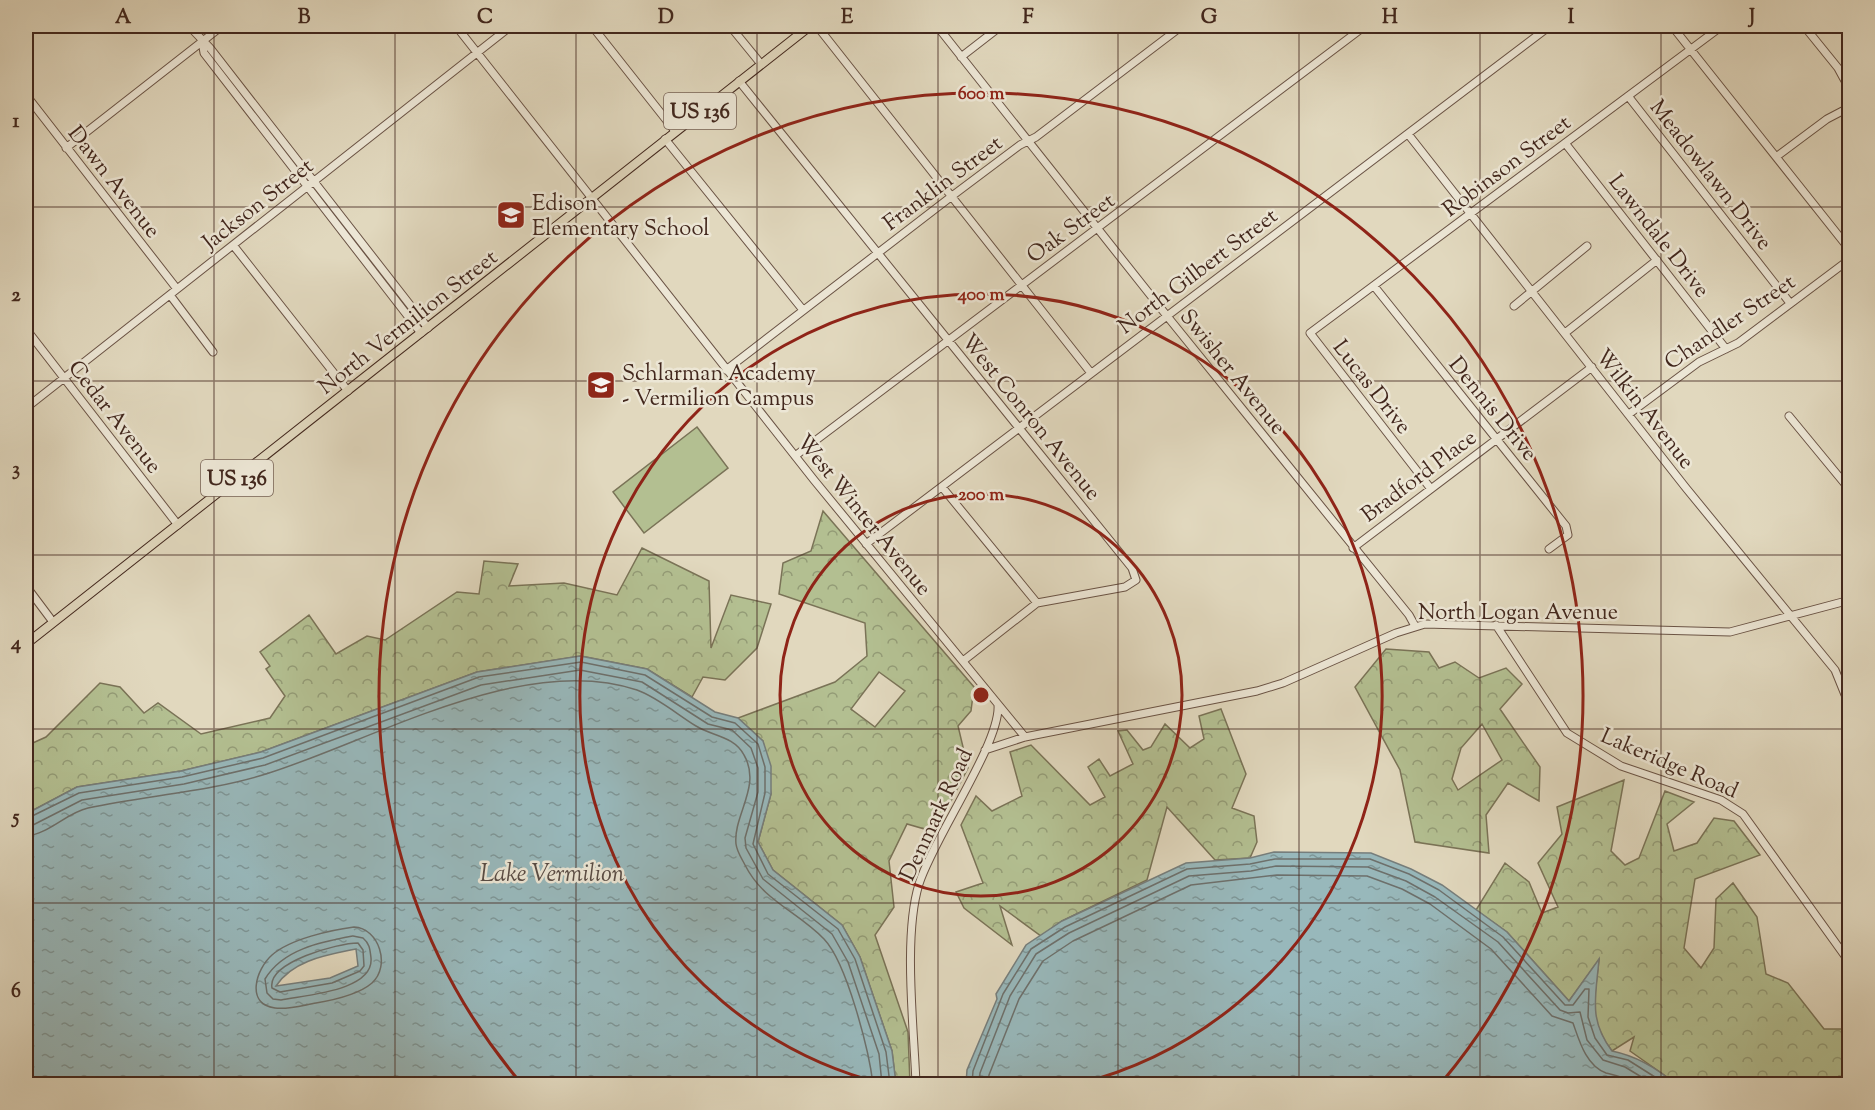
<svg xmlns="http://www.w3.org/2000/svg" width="1875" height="1110" font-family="'Sorts Mill Goudy',serif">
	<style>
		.grass { fill: #b3bf91; stroke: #7a7357; stroke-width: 1.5 }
		.forest { fill: url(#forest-crowns); stroke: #7a7357; stroke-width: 1.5; fill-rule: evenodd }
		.water { fill: url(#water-ripples); stroke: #767e7c; stroke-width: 1.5; fill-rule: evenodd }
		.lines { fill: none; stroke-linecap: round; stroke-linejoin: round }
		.shore { stroke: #6d706c; stroke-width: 1.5 }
		.minor-casing { stroke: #6a5345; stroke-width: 9 }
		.major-casing { stroke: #42271d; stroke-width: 10 }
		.minor { stroke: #ece6d5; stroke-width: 7 }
		.major { stroke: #e1d8be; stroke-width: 8 }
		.grid { fill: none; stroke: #42271d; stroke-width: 1.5; stroke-opacity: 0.55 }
		.ring { fill: none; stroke: #8f2418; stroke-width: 3 }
		.labels { text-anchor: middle; stroke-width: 5; stroke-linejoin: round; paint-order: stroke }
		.shield { fill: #ece6d5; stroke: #756054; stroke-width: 1.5 }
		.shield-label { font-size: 21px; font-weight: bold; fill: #42271d }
		.street-label { font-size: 22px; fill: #42271d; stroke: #ece6d5 }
		.poi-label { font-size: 22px; fill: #42271d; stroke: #ece6d5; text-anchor: start }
		.water-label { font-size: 24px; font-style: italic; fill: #584b44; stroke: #ece6d5 }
		.centre { fill: #8f2418; stroke: #ece6d5; stroke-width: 3 }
		.ring-label { font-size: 18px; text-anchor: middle; font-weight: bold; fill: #8f2418; stroke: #ece6d5; stroke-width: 5; stroke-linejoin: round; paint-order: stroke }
		.neatline { fill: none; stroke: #42271d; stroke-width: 2 }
		.grid-label { font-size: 20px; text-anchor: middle; font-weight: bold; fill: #42271d }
	</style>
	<defs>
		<pattern id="forest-crowns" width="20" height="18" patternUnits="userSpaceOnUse" patternTransform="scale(1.5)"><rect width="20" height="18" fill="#b3bf91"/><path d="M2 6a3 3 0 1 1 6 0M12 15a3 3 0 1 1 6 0" fill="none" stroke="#939b76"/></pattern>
		<pattern id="water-ripples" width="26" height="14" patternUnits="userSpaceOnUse" patternTransform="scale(1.5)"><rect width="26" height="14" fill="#98b8bb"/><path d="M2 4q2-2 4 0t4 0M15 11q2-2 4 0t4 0" fill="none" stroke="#7e9697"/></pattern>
	</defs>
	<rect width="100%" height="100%" fill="#e1d8be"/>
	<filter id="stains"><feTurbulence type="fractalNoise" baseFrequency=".00333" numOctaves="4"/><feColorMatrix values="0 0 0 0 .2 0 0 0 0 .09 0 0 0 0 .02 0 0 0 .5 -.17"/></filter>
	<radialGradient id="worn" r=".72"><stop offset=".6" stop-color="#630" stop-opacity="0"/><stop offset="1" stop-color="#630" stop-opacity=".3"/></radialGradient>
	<!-- grass -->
	<path class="grass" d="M 697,427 L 728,468 L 644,533 L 613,492 Z"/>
	<!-- forest -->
	<path class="forest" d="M 823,511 L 974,687 L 971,711 L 958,726 L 968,768 L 935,832 L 907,824 L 889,861 L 894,907 L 875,935 L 908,1032 L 910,1084 L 896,1084 L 892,1051 L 860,957 L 842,925 L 773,870 L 758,842 L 771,794 L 763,741 L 738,718 L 835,682 L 867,656 L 865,623 L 779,594 L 783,563 L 811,551 ZM 879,672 L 905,691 L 875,727 L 851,709 Z
		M 642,548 L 709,581 L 711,648 L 731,595 L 771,604 L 757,648 L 725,680 L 703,677 L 692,697 L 647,669 L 581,656 L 477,672 L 261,752 L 181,771 L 77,787 L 26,814 L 26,746 L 46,737 L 100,683 L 120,687 L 144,713 L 158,703 L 201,734 L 270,718 L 285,696 L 266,669 L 270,666 L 260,652 L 309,615 L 336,654 L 367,636 L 385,640 L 457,592 L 479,594 L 484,561 L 518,564 L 509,586 L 564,583 L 617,595 Z
		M 1386,649 L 1429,652 L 1439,668 L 1455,662 L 1479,678 L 1506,668 L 1522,684 L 1500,709 L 1540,767 L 1539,801 L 1508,783 L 1486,815 L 1489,853 L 1415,842 L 1400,770 L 1355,687 ZM 1482,724 L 1502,760 L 1458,790 L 1452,779 L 1461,748 Z
		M 1221,709 L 1246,774 L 1232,808 L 1254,816 L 1257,842 L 1250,858 L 1215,860 L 1167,807 L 1147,880 L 1062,921 L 1041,936 L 1000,906 L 1012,945 L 964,908 L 956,892 L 983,883 L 961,825 L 976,796 L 992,811 L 1022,796 L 1010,752 L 1031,745 L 1090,805 L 1105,797 L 1088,767 L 1099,759 L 1110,776 L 1133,764 L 1118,731 L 1127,730 L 1143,750 L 1151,747 L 1165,724 L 1190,748 L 1204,739 L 1199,716 Z
		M 1624,780 L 1611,851 L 1625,865 L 1639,858 L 1665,791 L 1694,802 L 1667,824 L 1674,851 L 1697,843 L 1714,818 L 1734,821 L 1760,855 L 1695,879 L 1684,948 L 1701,968 L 1714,948 L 1716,899 L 1733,883 L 1757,917 L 1766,974 L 1788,983 L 1824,1029 L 1849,1029 L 1849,1078 L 1839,1076 L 1836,1084 L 1677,1084 L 1630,1051 L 1634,1037 L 1612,1051 C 1587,1020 1595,998 1599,960 L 1569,1001 L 1507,932 L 1476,910 L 1505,863 L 1529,882 L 1542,913 L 1558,907 L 1538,863 L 1562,834 L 1557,807 Z"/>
	<!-- water -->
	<path class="water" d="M 580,656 L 647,669 L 715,712 L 738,718 L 763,741 L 771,766 L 771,794 L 758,842 L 773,870 L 842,925 L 860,957 L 892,1051 L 896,1084 L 26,1084 L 26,814 L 77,787 L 181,771 L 261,752 L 477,672 ZM 356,949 L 358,966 L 330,978 L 276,986 C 293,960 327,955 356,949 Z
		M 1274,852 L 1371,853 L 1411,869 L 1442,885 L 1507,932 L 1569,1001 L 1599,959 C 1596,997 1588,1019 1612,1051 C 1636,1056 1657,1068 1675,1084 L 966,1084 L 967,1070 L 997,999 L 996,994 L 1026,945 L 1062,921 L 1186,863 L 1250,858 Z"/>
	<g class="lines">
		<!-- shore -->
		<path class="shore" d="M 26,819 L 79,793 L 182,777 L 263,758 L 479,677 L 581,662 L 645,675 L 712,717 L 735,723 L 758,744 L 765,767 L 765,793 L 753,844 L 768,874 L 838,929 L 855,959 L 886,1052 L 890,1084
			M 26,827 L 33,825 L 82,800 L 184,784 L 265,765 L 481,685 L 580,670 L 642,682 L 708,724 L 732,730 L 751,748 L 758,768 L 758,792 L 745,838 L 746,848 L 763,879 L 832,934 L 848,962 L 879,1054 L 882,1084
			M 26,836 C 49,834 66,813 88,808 C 148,795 210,792 269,773 C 376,739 524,652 637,690 C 657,697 678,715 696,726 C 712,736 734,736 744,755 C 762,786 733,815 736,844 C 737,852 742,859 745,865 C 763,901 797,911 824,939 C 847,963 869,1051 873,1084
			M 354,927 C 379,928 391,966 372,983 C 358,995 334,1000 316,1003 C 304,1005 288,1010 275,1008 C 245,1004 256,969 272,955 C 290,939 331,930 354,927 Z
			M 353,936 L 363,938 C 370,944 370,950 371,958 C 374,991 305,995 281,1000 L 273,999 L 267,993 L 265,979 C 283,949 321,942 353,936 Z
			M 358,943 L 363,950 L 364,966 L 360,971 L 332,983 L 280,992 L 272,988 C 267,962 338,943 358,943 Z
			M 972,1084 L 973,1071 L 1003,994 L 1031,949 L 1065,927 L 1187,869 L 1250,864 L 1275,859 L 1370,859 L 1409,874 L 1439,890 L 1503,937 L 1565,1005 L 1573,1005 L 1585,989 L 1589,989 L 1588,1017 L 1595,1038 L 1607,1055 L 1628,1060 L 1666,1084
			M 979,1084 L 980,1073 L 1010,996 L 1036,954 L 1069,933 L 1189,876 L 1251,871 L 1276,866 L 1368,867 L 1406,881 L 1435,897 L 1498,942 L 1560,1010 L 1568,1013 L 1580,1012 L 1587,1040 L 1603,1060 L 1625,1067 L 1653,1084
			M 988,1084 L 989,1075 L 1019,999 L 1043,961 L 1073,941 L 1191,885 L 1277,875 L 1367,876 L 1402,889 L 1430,904 L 1491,949 L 1552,1016 L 1573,1023 C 1579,1040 1586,1066 1606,1073 C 1618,1076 1627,1078 1637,1084"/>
		<!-- minor casing -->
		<g class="minor-casing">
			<path id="minor" d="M 189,26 L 210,48 L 428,328
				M 456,26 L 814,480 L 1025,737
				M 592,26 L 675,131
				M 730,26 L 761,64
				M 817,26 L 1091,373
				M 937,26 L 1167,316 L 1409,615 L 1415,626
				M 1672,26 L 1850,250
				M 1804,26 L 1838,68 L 1850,90
				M 202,41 L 204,53 L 421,333
				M 961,57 L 1001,26
				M 739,81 L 1132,568 L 1136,580 L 1125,587 L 1037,603 L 963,661
				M 26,95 L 177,289
				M 1628,96 L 1790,303
				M 1408,134 L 1686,488 L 1835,670 L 1850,707
				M 665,139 L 803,310
				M 1565,143 L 1726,349
				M 66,148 L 222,26
				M 1776,157 L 1827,119 L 1850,107
				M 233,245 L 348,391
				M 1374,286 L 1566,526 L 1568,535 L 1549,549
				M 170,295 L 213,352
				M 1514,306 L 1587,246
				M 26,329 L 178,525
				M 1565,333 L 1657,260
				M 726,370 L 952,196 L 1020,145 L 1036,137 L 1182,26
				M 1848,385 L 1850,383
				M 26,408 L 511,26
				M 1629,414 L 1699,362 L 1738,343 L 1850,259
				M 1789,416 L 1850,490
				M 795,456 L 1365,26
				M 942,487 L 1037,603
				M 1431,489 L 1310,333 L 1722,26
				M 866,544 L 1550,26
				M 1353,548 L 1592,367
				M 26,586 L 53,622
				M 1496,625 L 1567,733 L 1621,766 L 1721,800 L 1743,814 L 1850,963
				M 985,750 L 1025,737 L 1257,691 L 1283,683 L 1396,633 L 1425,624 L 1730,632 L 1850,600
				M 916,1084 C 914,1028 903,936 919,884 C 933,839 1001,742 998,705"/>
		</g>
		<!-- major casing -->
		<g class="major-casing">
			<path id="major" d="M 26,644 L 810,26"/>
		</g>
		<!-- minor -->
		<use href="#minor" class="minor"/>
		<!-- major -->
		<use href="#major" class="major"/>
	</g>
	<!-- grid -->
	<path class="grid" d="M 214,26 L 214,1084M 395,26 L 395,1084M 576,26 L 576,1084M 757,26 L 757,1084M 938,26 L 938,1084M 1118,26 L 1118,1084M 1299,26 L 1299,1084M 1480,26 L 1480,1084M 1661,26 L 1661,1084M 26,207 L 1850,207M 26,381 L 1850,381M 26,555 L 1850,555M 26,729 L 1850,729M 26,903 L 1850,903"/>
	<!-- distance rings -->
	<g class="ring">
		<circle cx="981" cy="695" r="201"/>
		<path d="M884 1084A401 401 0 1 1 1078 1084"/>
		<path d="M520 1082A602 602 0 1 1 1442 1082"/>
	</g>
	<!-- icons -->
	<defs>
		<g id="school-square" transform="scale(1.5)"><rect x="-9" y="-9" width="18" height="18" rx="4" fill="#8f2418" stroke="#ece6d5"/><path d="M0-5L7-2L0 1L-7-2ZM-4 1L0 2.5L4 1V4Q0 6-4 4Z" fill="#fff"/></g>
	</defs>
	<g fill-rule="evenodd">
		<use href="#school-square" x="511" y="215"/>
		<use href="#school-square" x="601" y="385"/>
	</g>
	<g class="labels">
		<!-- shield labels -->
		<g class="shield">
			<rect x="664" y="93" width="72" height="36" rx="4.5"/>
			<rect x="201" y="460" width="72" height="36" rx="4.5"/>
		</g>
		<g class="shield-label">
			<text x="700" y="118">US 136</text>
			<text x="237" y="485">US 136</text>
		</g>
		<!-- street labels -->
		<g class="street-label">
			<text transform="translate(1506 165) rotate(-37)" y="8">Robinson Street</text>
			<text transform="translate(1712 174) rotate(52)" y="8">Meadowlawn Drive</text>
			<text transform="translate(115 181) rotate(52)" y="8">Dawn Avenue</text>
			<text transform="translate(942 182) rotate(-37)" y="8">Franklin Street</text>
			<text transform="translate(257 203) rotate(-38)" y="8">Jackson Street</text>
			<text transform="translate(1070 227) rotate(-36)" y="8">Oak Street</text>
			<text transform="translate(1660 235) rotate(52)" y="8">Lawndale Drive</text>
			<text transform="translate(1197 270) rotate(-37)" y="8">North Gilbert Street</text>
			<text transform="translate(407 321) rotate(-38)" y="8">North Vermilion Street</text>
			<text transform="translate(1729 321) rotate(-34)" y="8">Chandler Street</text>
			<text transform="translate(1234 371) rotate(51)" y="8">Swisher Avenue</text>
			<text transform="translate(1373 386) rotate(52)" y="8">Lucas Drive</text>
			<text transform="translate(1494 408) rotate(51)" y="8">Dennis Drive</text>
			<text transform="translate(1646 408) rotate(52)" y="8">Wilkin Avenue</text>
			<text transform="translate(116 416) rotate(52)" y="8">Cedar Avenue</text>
			<text transform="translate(1032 416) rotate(51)" y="8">West Conron Avenue</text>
			<text transform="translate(1418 475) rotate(-37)" y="8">Bradford Place</text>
			<text transform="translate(865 514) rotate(51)" y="8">West Winter Avenue</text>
			<text x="1518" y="619">North Logan Avenue</text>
			<text transform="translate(1670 762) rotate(23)" y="8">Lakeridge Road</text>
			<text transform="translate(935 814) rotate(-65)" y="8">Denmark Road</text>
		</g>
		<!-- poi labels -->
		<g class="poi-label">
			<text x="532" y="210">Edison<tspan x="532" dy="25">Elementary School</tspan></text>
			<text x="622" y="380">Schlarman Academy<tspan x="622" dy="25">- Vermilion Campus</tspan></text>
		</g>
		<!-- water labels -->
		<g class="water-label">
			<text x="552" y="881">Lake Vermilion</text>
		</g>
	</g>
	<circle cx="981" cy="695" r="9" class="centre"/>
	<g class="ring-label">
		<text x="981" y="99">600 m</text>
		<text x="981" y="300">400 m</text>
		<text x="981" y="500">200 m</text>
	</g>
	<!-- margin -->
	<rect width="1875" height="1110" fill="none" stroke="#e1d8be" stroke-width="66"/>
	<rect x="33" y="33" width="1809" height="1044" class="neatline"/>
	<g class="grid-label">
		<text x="123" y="23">A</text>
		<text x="304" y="23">B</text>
		<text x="485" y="23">C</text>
		<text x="666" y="23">D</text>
		<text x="847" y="23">E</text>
		<text x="1028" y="23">F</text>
		<text x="1209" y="23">G</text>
		<text x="1390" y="23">H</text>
		<text x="1571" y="23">I</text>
		<text x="1752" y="23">J</text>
		<text x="16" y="127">1</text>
		<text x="16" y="301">2</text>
		<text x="16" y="475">3</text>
		<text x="16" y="649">4</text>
		<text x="16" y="823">5</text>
		<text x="16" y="997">6</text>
	</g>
	<rect width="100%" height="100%" filter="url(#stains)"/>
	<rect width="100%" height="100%" fill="url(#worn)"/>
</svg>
